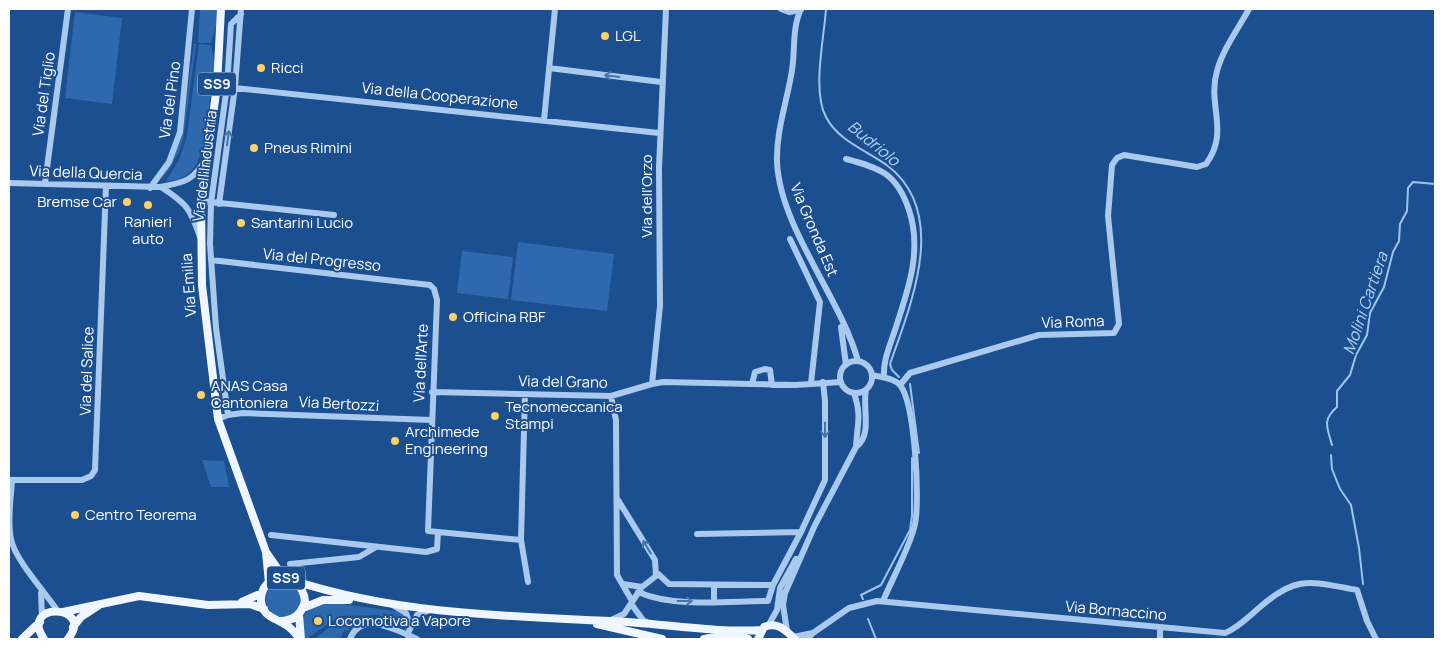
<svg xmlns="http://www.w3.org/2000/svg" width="1444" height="648" font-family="Manrope,sans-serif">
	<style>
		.green { fill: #2e69ad }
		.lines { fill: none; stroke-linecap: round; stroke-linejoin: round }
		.stream { stroke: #9cc4f0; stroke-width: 2 }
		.minor { stroke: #a9c9ee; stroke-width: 6 }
		.major { stroke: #f0f6ff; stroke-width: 8 }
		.oneway { stroke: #4674ac }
		.poi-dot { fill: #ffd166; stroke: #1b4f8f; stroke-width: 2 }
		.labels { text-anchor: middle; stroke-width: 4; stroke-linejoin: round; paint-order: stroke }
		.shield { fill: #1b4f8f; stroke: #bbcadd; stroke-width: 1 }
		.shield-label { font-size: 14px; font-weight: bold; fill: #fff }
		.poi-label { font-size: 15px; fill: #fff; stroke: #1b4f8f; text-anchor: start }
		.street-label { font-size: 15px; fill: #fff; stroke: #1b4f8f }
		.water-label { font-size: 16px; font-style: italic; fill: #b5d3f5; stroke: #1b4f8f }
	</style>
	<rect width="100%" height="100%" fill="#1b4f8f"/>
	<!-- green -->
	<path class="green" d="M 200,9 L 217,9 L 217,23 L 211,43 L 198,43 Z
		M 75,12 L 122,18 L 112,104 L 65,98 Z
		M 194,44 L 196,44 L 183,140 L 179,152 L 162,181 L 181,138 Z
		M 199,44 L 211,45 L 215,63 L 203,150 L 201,150 C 198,169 186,180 166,181 L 179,160 L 187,136 Z
		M 518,242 L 614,254 L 607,311 L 511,300 Z
		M 462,251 L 513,257 L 508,299 L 457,293 Z
		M 202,460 L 224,461 L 229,487 L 211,487 Z
		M266 599a18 18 0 1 1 36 0a18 18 0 1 1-36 0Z
		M 326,602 L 403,612 L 408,623 L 378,615 L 340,616 L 306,639 C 299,615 303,611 326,602 Z
		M 366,617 L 387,620 L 407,626 L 406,629 C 385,622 363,610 348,631 L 344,630 L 340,639 L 315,639 L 338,620 Z"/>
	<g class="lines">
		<!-- stream -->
		<path class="stream" d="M 826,9 C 824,39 812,91 826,117 C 838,141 868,151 888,166 C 950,214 910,306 890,364 L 892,370 L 899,377
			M 910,384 L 919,453
			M 1332,445 C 1327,427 1322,420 1337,407 L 1337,391 L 1350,375 L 1356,355 L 1367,335 L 1370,313 L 1384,287 L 1393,252 L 1399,241 L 1400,224 L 1407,211 L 1408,188 L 1413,182 L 1435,184
			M 1331,455 L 1332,469 L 1340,489 L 1351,505 L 1359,548 L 1363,584
			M 863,599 L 861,595 L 881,585 L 910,530 L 912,516 L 912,458
			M 868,619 L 876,639"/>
		<!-- minor -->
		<path class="minor" d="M 781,9 L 789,12 L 801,10
			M 801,9 C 791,30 796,54 791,76 C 786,104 776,133 777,162 C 780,228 841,298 858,361
			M 549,68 L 661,82
			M 217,86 L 659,133
			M 544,120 L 555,9
			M 846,159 C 881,168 897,174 909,210 C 923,252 907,293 894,333 C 889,348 883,361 884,377
			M 9,183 L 161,187 C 185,182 193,181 206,159
			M 45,183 L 68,9
			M 161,187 C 187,204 190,208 200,237
			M 150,188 L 169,162 L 180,132 L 192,9
			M 201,201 L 334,215
			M 219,204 L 235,87 L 241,9
			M 790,239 L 820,302 L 811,383
			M 211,260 L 430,285 L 434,289 L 437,300 L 428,531 L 521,540
			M 841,327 L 846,365
			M840 377a16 16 0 1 1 32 0a16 16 0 1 1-32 0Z
			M 872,375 C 881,377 894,378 900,385 C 915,403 920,500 915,524 C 911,545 892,579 883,601
			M 652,384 L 660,306 L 659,168 L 666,9
			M 752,384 L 755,372 L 765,369 L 770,370 L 772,385
			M 900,385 L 910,373 L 1039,335 L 1114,333 L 1119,324 L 1108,216 L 1112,165 L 1117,158 L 1124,155 L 1197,167 L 1206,164 C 1230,132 1207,105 1217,71 C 1223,49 1238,29 1249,9
			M 432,392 L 611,396 L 652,384 L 663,382 L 796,385 L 841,382
			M 854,393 C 862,416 857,425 856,447
			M 525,394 L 521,540 L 528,582
			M 611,396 L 616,420 L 617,575 L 632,601
			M 228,415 L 216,328 L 210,244 L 211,203 L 227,86 L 231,24 L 241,14
			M 218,419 L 228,415 L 243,413 L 431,420
			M 9,480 L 82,480 L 91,476 L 95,470 L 106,186
			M 12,480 C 11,499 7,520 11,539 C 15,560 45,592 57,610
			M 697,534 L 801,532 L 825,480 L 825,401 L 823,382
			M 271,535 L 426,552 L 437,549 L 438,532
			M 290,564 L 359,557 L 376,547
			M 656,572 L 669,584 L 773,585 L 801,532
			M 623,584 L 642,587
			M 638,592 C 674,608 728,601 768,601 L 773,585
			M 41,593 L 42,617
			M 714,601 L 714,585
			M 632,605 L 643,620 L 650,624
			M 394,606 L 406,613 L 410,625
			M 611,620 L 624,614 L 642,587 L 656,576 L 655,560 L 618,500
			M 768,626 L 777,610 L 780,588 L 796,559
			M 787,631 L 783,605 L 785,593 L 815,525 L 856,447 C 873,435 862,408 866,390
			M 813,633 L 849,608 L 877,601 L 1225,633 C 1239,627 1248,617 1260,607 C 1298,574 1311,582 1357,590 L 1367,621 L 1376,639
			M 407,635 L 417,615 L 430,610
			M 793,637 L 813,633 L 807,639
			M 350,639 C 361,610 396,630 417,639
			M 1160,639 L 1160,628"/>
		<!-- major -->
		<path class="major" d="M 221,9 L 217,86 L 201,201 L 202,285 L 218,419 L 266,552 L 269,583
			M 266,552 L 284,578
			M 295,581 C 397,614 505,616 610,621 C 660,623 712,633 762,630
			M 242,602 L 262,593
			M 303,608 L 323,600 L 349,600
			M 63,612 L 139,596 L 208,605 L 250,604 L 264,609
			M 299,615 L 301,639
			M 280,621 C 294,621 302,614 305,601 C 302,570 261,571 261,600 C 262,619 279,618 290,628 C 294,631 297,636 301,639
			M 597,624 L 662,639
			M 73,627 L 81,617 L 98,606
			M 22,639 L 40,622
			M 44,639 C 18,601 96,604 68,639
			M 704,639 L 726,635 L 748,639
			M 758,639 L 764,627 C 778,621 786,631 795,639"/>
	</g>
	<!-- one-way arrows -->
	<defs><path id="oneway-shaft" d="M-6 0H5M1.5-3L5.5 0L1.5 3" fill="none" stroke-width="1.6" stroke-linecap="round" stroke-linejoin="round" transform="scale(1.25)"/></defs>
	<g class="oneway">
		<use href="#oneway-shaft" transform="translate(612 76) rotate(-173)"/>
		<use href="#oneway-shaft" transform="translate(228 138) rotate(-82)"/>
		<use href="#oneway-shaft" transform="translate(825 430) rotate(90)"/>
		<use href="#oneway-shaft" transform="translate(647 547) rotate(-121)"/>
		<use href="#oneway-shaft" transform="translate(685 601)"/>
	</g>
	<!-- markers -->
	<g class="poi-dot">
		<circle cx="605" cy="36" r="5"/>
		<circle cx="261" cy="68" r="5"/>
		<circle cx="254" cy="148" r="5"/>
		<circle cx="127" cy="202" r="5"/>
		<circle cx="148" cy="205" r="5"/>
		<circle cx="241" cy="223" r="5"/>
		<circle cx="453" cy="317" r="5"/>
		<circle cx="201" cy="395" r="5"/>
		<circle cx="495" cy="416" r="5"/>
		<circle cx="395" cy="441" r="5"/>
		<circle cx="75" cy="515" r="5"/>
		<circle cx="318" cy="621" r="5"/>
	</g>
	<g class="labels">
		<!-- shield labels -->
		<g class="shield">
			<rect x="198" y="72.5" width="38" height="23" rx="4"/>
			<rect x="267" y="566.5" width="38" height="23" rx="4"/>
		</g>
		<g class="shield-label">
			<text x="217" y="89">SS9</text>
			<text x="286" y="583">SS9</text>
		</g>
		<!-- poi labels -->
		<g class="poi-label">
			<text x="615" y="41">LGL</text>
			<text x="271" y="73">Ricci</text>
			<text x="264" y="153">Pneus Rimini</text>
			<text x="117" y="207" text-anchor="end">Bremse Car</text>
			<text x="148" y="227" text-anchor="middle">Ranieri<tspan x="148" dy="17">auto</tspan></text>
			<text x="251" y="228">Santarini Lucio</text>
			<text x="463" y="322">Officina RBF</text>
			<text x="211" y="391">ANAS Casa<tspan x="211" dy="17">Cantoniera</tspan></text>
			<text x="505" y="412">Tecnomeccanica<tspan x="505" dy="17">Stampi</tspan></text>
			<text x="405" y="437">Archimede<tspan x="405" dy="17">Engineering</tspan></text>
			<text x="85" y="520">Centro Teorema</text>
			<text x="328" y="626">Locomotiva a Vapore</text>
		</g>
		<!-- street labels -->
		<g class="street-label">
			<text transform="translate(44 94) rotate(-82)" y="5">Via del Tiglio</text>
			<text transform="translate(440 96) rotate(6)" y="5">Via della Cooperazione</text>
			<text transform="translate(170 100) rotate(-82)" y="5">Via del Pino</text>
			<text transform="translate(205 166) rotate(-83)" y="5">Via dell'Industria</text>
			<text transform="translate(86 173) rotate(2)" y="5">Via della Quercia</text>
			<text transform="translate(647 196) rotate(-90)" y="5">Via dell'Orzo</text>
			<text transform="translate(814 230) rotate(67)" y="5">Via Gronda Est</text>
			<text transform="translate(322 260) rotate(6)" y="5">Via del Progresso</text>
			<text transform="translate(189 285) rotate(-94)" y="5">Via Emilia</text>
			<text transform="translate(1073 322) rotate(-2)" y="5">Via Roma</text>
			<text transform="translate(421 363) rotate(-87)" y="5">Via dell'Arte</text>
			<text transform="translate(87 371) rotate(-88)" y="5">Via del Salice</text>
			<text transform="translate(563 382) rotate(1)" y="5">Via del Grano</text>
			<text transform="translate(339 404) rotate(3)" y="5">Via Bertozzi</text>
			<text transform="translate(1116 611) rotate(5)" y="5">Via Bornaccino</text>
		</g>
		<!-- water labels -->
		<g class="water-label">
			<text transform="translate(874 143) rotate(39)" y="6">Budriolo</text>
			<text transform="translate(1365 303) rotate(-71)" y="6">Molini Cartiera</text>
		</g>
	</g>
	<!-- border -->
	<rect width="1444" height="648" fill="none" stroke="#ffffff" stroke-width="20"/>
</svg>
